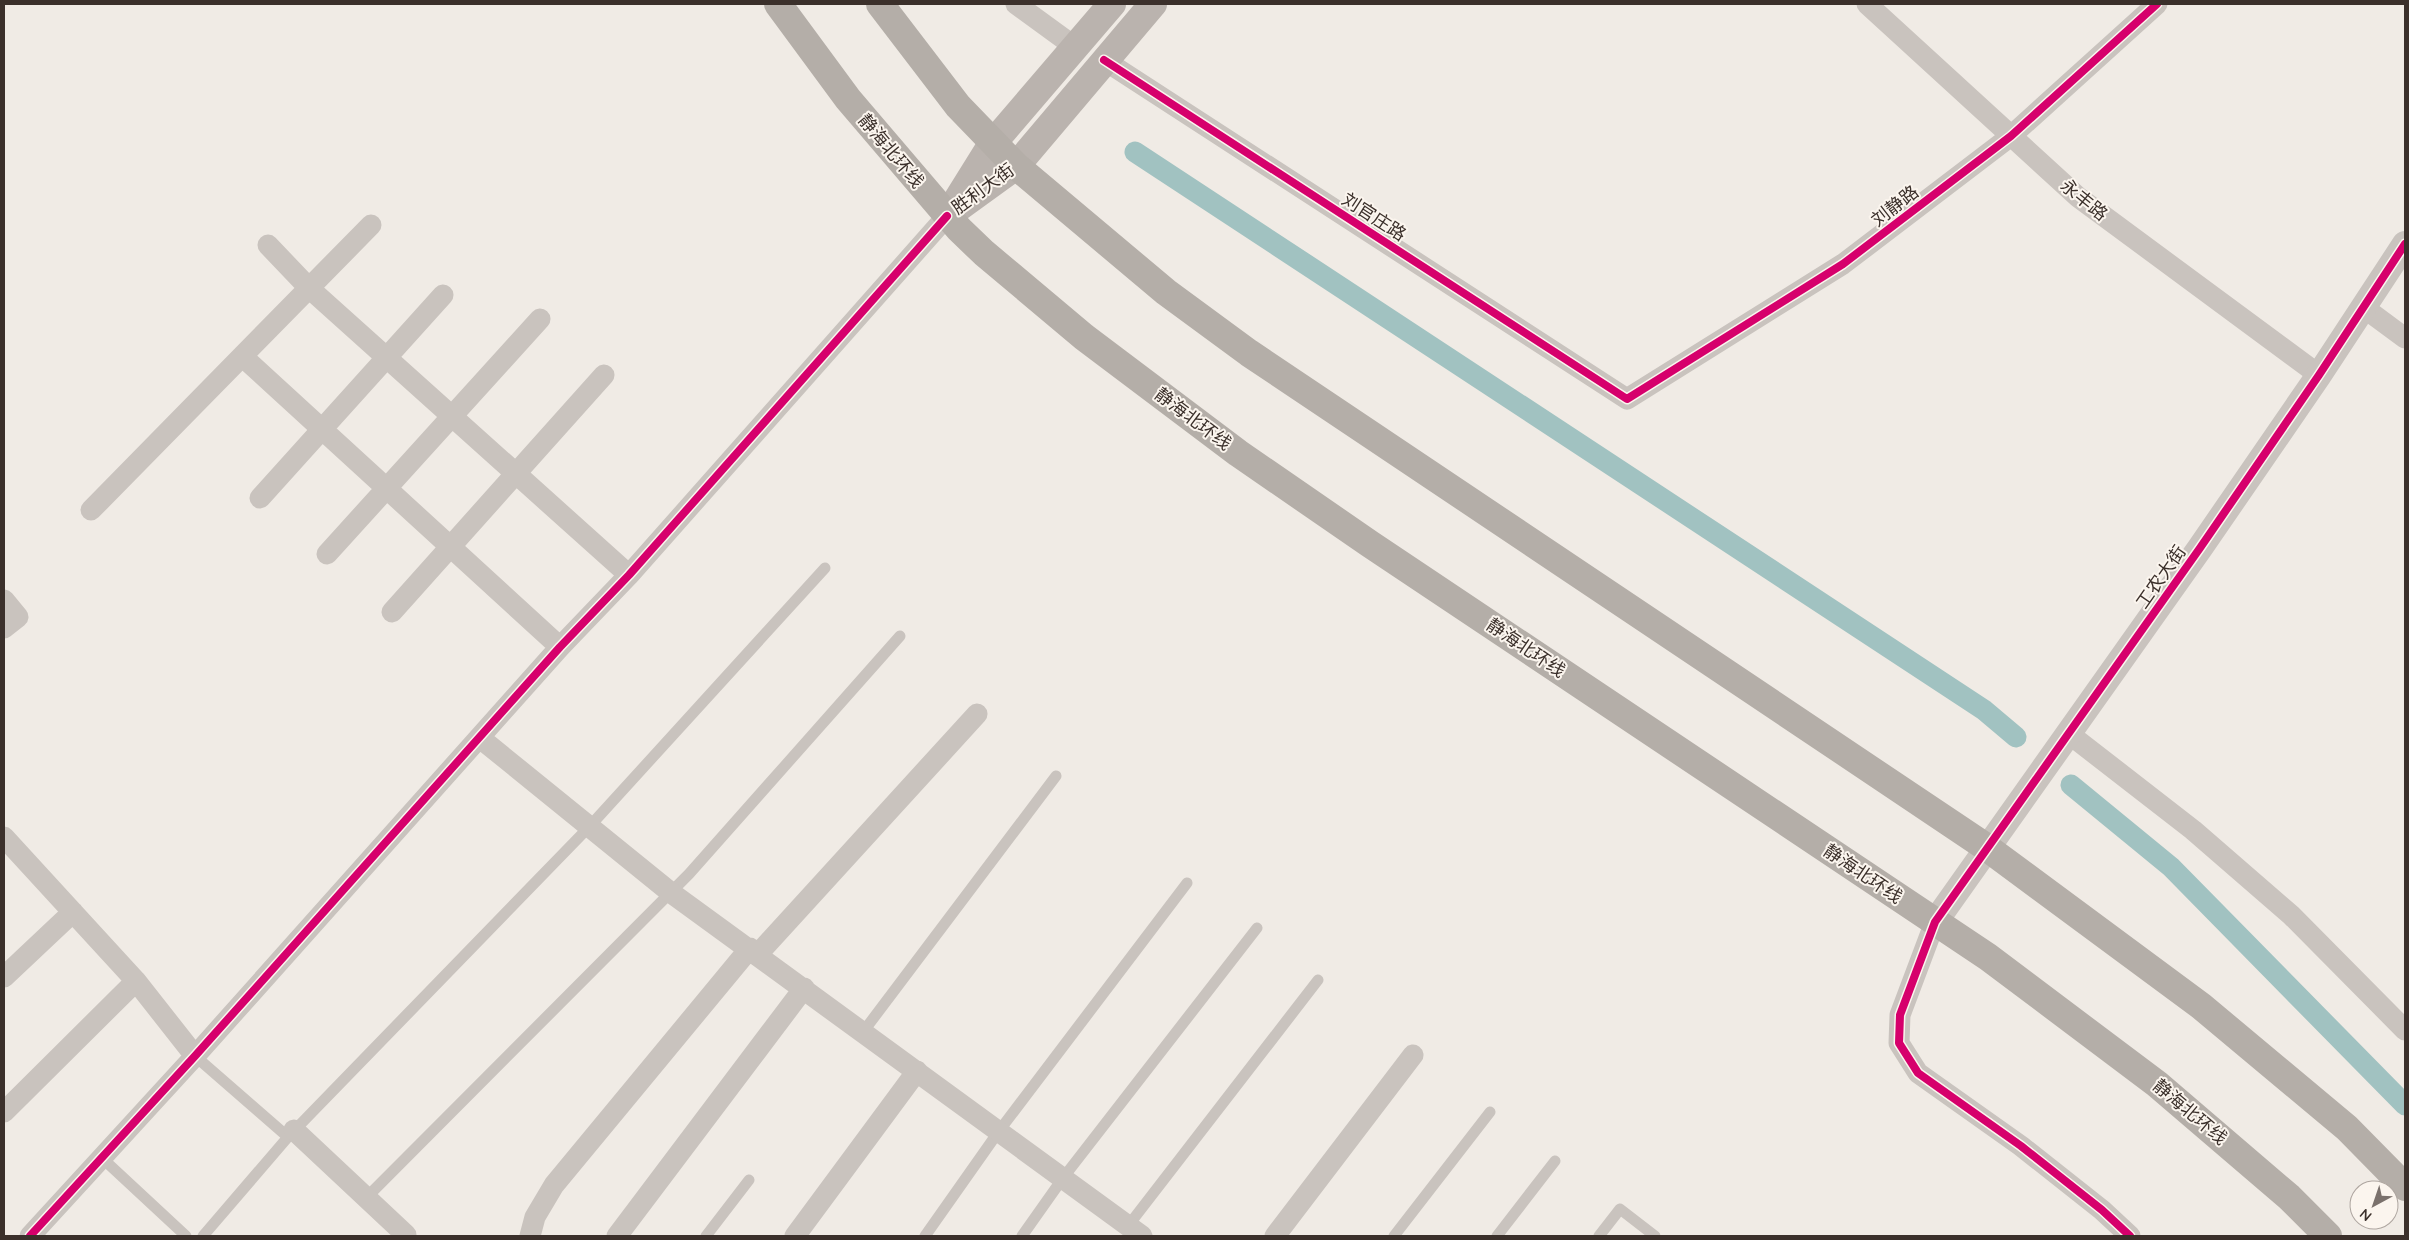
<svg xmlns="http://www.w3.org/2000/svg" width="2409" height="1240" font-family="Quicksand,'Noto Sans SC',sans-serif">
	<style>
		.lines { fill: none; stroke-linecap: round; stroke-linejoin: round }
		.canal { stroke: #a1c2c1; stroke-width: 21 }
		.service { stroke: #c9c3be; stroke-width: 11 }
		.minor { stroke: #c9c3be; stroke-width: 21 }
		.tertiary { stroke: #c9c3be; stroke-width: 26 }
		.secondary { stroke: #bab3ae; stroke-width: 28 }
		.trunk { stroke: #b4aea8; stroke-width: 28 }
		.cycleway-casing { stroke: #fbf5ee; stroke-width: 11 }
		.cycleway { stroke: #d6006c; stroke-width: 8 }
		.labels { text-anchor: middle; stroke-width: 4; stroke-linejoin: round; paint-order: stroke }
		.street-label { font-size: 18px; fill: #3b302b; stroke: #fbf5ee }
	</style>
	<rect width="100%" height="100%" fill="#f0ebe5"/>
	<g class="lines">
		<!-- canal -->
		<path class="canal" d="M 1135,152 L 1984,710 L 2016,737
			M 2071,785 L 2171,867 L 2405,1105"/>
		<!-- service -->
		<path class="service" d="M 863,1032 L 1056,776
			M 195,1056 L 288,1137
			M 102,1158 L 186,1236
			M 366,1198 L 689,874 L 900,636
			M 1128,1226 L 1318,980
			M 203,1236 L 288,1137 L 590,826 L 825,568
			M 706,1236 L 749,1180
			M 925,1236 L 999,1131 L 1187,883
			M 1022,1236 L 1063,1178 L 1257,928
			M 1394,1236 L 1490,1112
			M 1497,1236 L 1555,1161
			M 1599,1236 L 1620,1209 L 1655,1236"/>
		<!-- minor -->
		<path class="minor" d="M 1016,4 L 1075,47
			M 1867,4 L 2078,197 L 2319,375
			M 1104,60 L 1627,399 L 1843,264 L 2011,136 L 2157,4
			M 268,245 L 309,288 L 629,575
			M 2363,307 L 2405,338
			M 243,357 L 560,647
			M 260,498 L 443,295
			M 91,510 L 371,225
			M 327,554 L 540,319
			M 4,600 L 18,617 L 4,628
			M 392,612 L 604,375
			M 2068,733 L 2193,830 L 2291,915 L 2405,1030
			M 480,738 L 670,892 L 1142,1236
			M 4,837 L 136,981 L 195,1056
			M 1935,922 L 1900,1015 L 1899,1043 L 1918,1073 L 2021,1146 L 2102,1210 L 2130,1236
			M 758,954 L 977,714
			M 4,977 L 73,912
			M 4,1112 L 136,981
			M 294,1130 L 406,1235 L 404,1236
			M 30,1236 L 195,1056 L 560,647 L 629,575 L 947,216
			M 530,1236 L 535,1217 L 554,1185 L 750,948
			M 617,1236 L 804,988
			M 795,1236 L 917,1071
			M 1275,1236 L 1413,1055"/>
		<!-- tertiary -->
		<path class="tertiary" d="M 1935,922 L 2200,548 L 2319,375 L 2405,244"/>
		<!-- secondary -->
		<path class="secondary" d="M 954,205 L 992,144 L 1112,4
			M 947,216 L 1016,166 L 1153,4"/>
		<!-- trunk -->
		<path class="trunk" d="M 778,4 L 848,99 L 959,229 L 984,253 L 1084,337 L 1238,453 L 1370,544 L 1988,957 L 2157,1084 L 2289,1197 L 2328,1236
			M 880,4 L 958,106 L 1016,166 L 1166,292 L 1249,353 L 1986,847 L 2201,1006 L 2347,1128 L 2405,1187"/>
		<!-- cycleway casing -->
		<g class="cycleway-casing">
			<path id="cycleway" d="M 1104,60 L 1627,399 L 1843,264 L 2011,136 L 2157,4
				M 30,1236 L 195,1056 L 560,647 L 629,575 L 947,216
				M 2130,1236 L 2102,1210 L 2021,1146 L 1918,1073 L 1899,1043 L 1900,1015 L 1935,922 L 2200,548 L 2319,375 L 2405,244"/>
		</g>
		<!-- cycleway -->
		<use href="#cycleway" class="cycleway"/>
	</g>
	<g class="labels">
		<!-- street labels -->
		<g class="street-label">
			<text transform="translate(891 151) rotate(50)" y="6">静海北环线</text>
			<text transform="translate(983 189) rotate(-36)" y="6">胜利大街</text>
			<text transform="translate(2084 200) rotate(39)" y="6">永丰路</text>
			<text transform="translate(1895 206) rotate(-38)" y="6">刘静路</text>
			<text transform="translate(1374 217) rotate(33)" y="6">刘官庄路</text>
			<text transform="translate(1193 419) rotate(37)" y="6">静海北环线</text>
			<text transform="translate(2161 577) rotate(-55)" y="6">工农大街</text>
			<text transform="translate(1526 648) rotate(34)" y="6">静海北环线</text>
			<text transform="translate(1863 874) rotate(34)" y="6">静海北环线</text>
			<text transform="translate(2190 1112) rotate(40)" y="6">静海北环线</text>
		</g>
	</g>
	<!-- border -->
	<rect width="2409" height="1240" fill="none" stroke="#3b302b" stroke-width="10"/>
	<!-- north arrow -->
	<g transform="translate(2374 1205) rotate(220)"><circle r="24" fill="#fbf5ee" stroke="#aea6a0"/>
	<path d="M0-4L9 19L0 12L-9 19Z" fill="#7a716c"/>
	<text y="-8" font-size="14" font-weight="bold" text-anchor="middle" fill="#3b302b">N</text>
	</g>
</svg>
